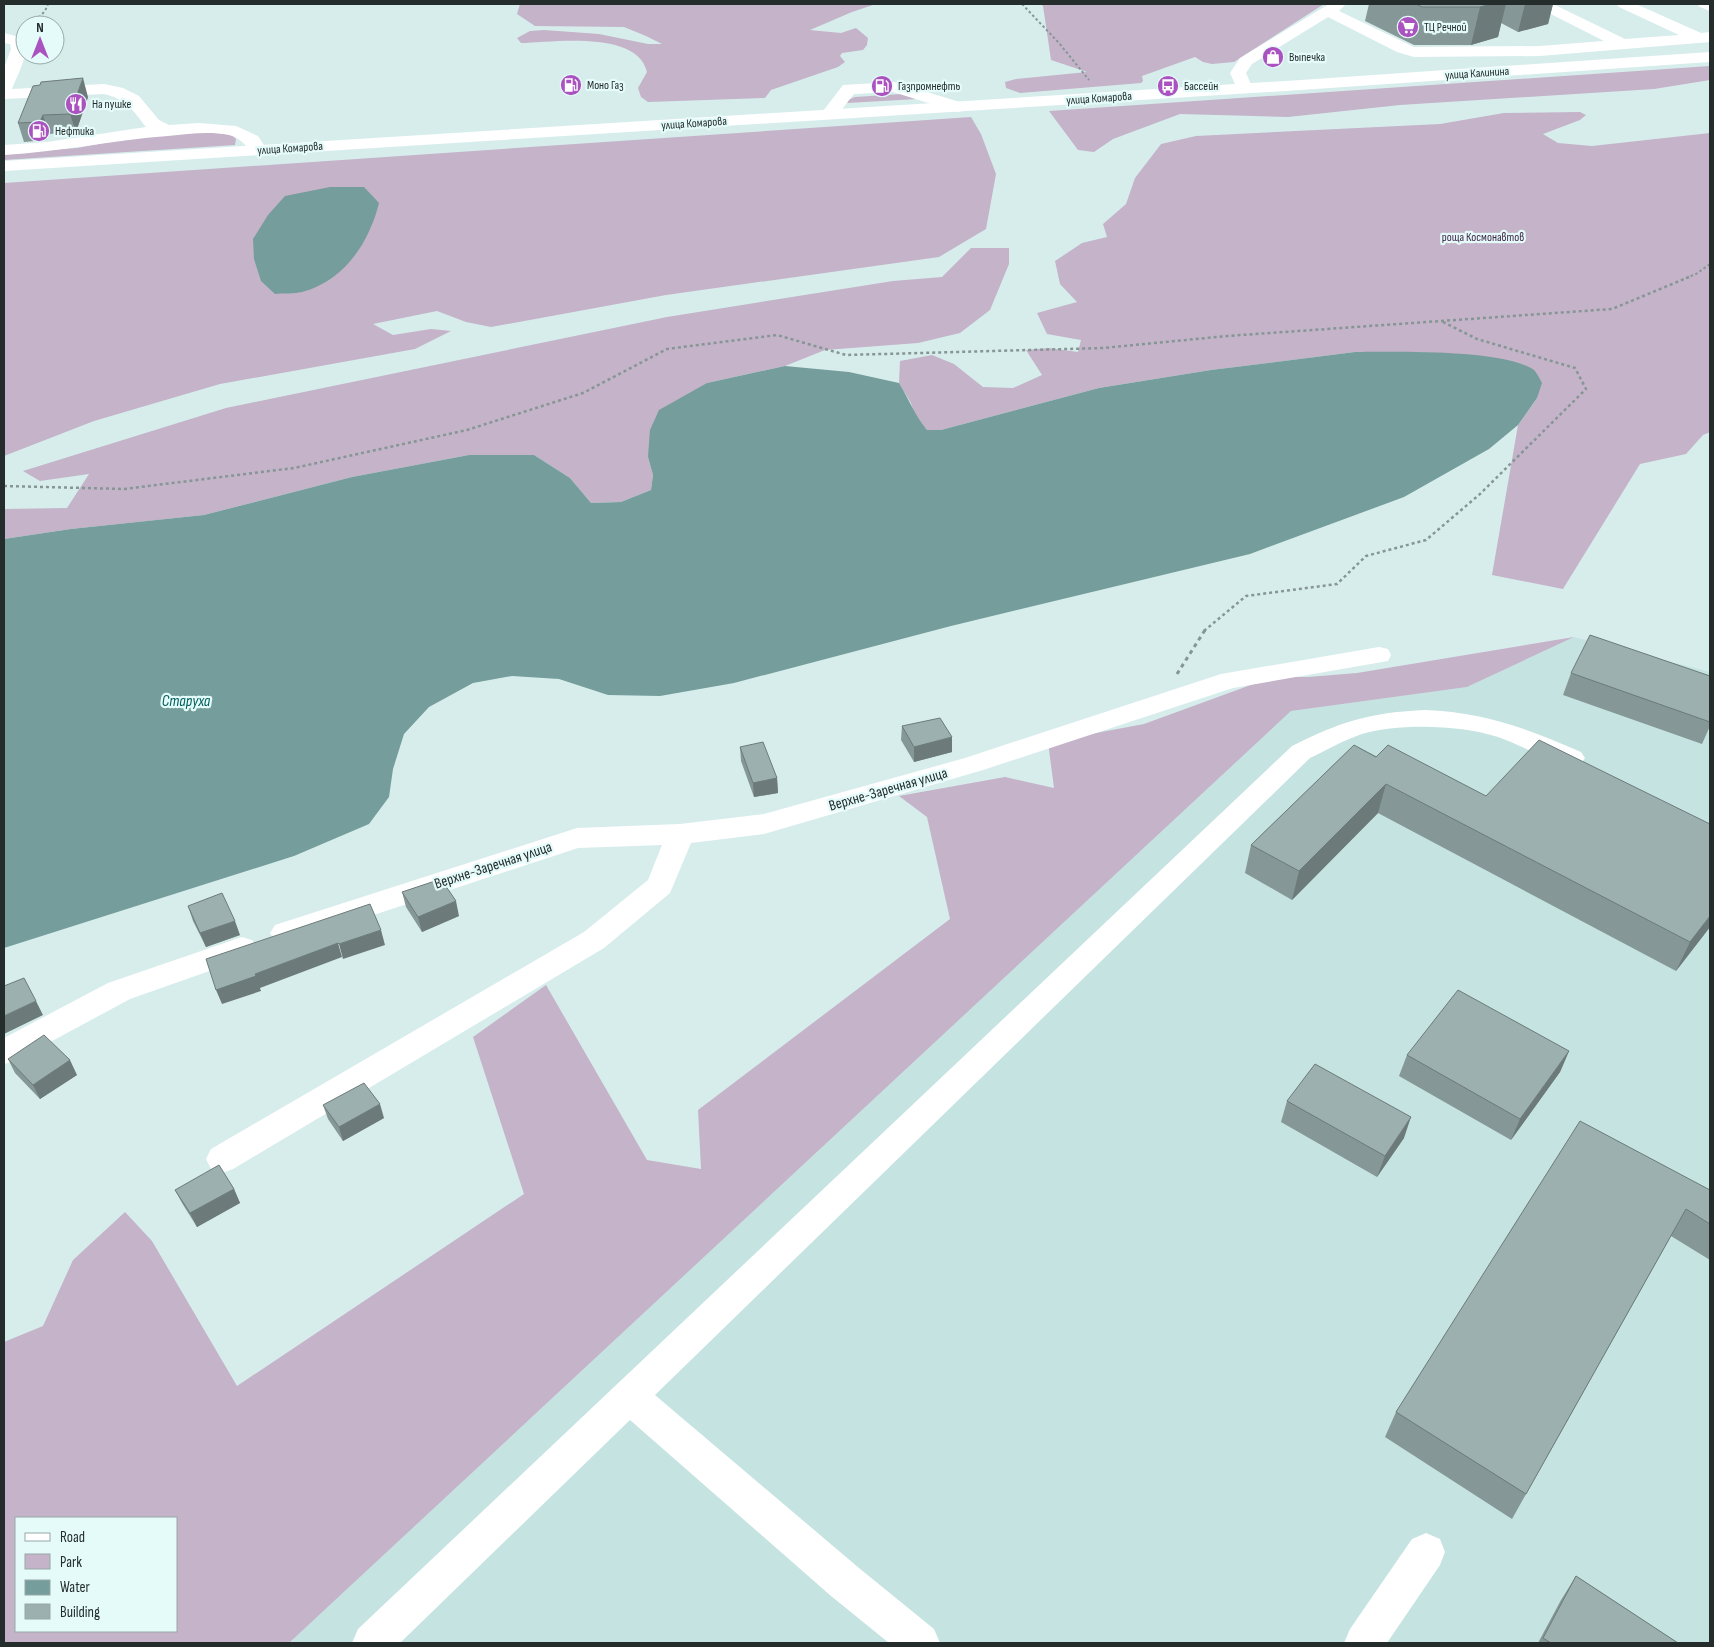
<svg xmlns="http://www.w3.org/2000/svg" width="1714" height="1647" font-family="'Sofia Sans Condensed',sans-serif">
	<style>
		.built { fill: #c4e3e1 }
		.green { fill: #c4b3c9; fill-rule: evenodd }
		.water { fill: #749d9b }
		.lines { fill: none; stroke-linecap: round; stroke-linejoin: round }
		.path-far2 { stroke: #869695; stroke-width: 2; stroke-dasharray: 2.5 2.5; stroke-linecap: butt }
		.path-far1 { stroke: #869695; stroke-width: 2.5; stroke-dasharray: 3 3; stroke-linecap: butt }
		.path { stroke: #869695; stroke-width: 3; stroke-dasharray: 4 4; stroke-linecap: butt }
		.minor { fill: #fff; fill-rule: evenodd }
		.major { fill: #fff; fill-rule: evenodd }
		.wall { fill: #859796 }
		.shaded-wall { fill: #6c7b7a }
		.building { fill: #9bb0af; stroke: #6c7b7a }
		.labels { text-anchor: middle; stroke-width: 4.5; stroke-linejoin: round; paint-order: stroke }
		.far-poi-label { font-size: 12px; fill: #242c2c; stroke: #e4fbfa; text-anchor: start }
		.far-street-label { font-size: 12px; fill: #242c2c; stroke: #e4fbfa }
		.far-park-label { font-size: 12px; fill: #43254a; stroke: #e4fbfa }
		.street-label { font-size: 15px; fill: #242c2c; stroke: #e4fbfa }
		.water-label { font-size: 16px; font-style: italic; fill: #015d5c; stroke: #e4fbfa }
	</style>
	<rect width="100%" height="100%" fill="#d7edec"/>
	<!-- built -->
	<path class="built" d="M 1574,637 L 1710,672 L 1710,1643 L 289,1643 L 1291,711 L 1467,687 Z"/>
	<!-- green -->
	<path class="green" d="M 520,4 L 876,4 L 852,12 L 810,30 L 841,33 L 856,28 L 868,38 L 867,45 L 863,50 L 842,53 L 840,56 L 845,62 L 838,67 L 771,90 L 765,98 L 648,102 L 641,97 L 638,88 L 647,72 C 638,30 553,42 521,43 L 517,38 L 530,31 L 544,30 L 599,34 L 648,44 L 662,44 L 646,36 L 624,27 L 535,26 L 517,14 Z
		M 1041,4 L 1324,4 L 1234,62 L 1212,64 L 1203,62 L 1195,57 L 1142,76 L 1143,81 L 1141,83 L 1020,93 L 1006,88 L 1005,82 L 1016,79 L 1087,72 L 1051,60 L 1043,6 Z
		M 1710,66 L 1710,80 L 1654,89 L 1400,105 L 1288,117 L 1180,114 L 1113,139 L 1094,152 L 1078,150 L 1049,111 Z
		M 902,94 L 917,99 L 847,103 L 848,100 L 855,97 Z
		M 1580,112 L 1586,115 L 1580,120 L 1543,134 L 1558,143 L 1592,146 L 1710,133 L 1710,432 L 1703,435 L 1686,454 L 1640,464 L 1563,589 L 1492,575 L 1518,425 L 1537,398 L 1478,356 L 1410,352 L 1355,352 L 1211,370 L 1099,388 L 941,430 L 927,430 L 916,418 L 911,403 L 899,383 L 900,361 L 932,355 L 954,364 L 983,387 L 1013,388 L 1042,375 L 1026,350 L 1049,348 L 1078,352 L 1081,340 L 1047,334 L 1037,313 L 1077,302 L 1060,284 L 1055,261 L 1082,243 L 1107,237 L 1103,224 L 1126,204 L 1135,178 L 1161,144 L 1196,136 L 1440,124 L 1504,113 Z
		M 971,117 L 981,134 L 996,174 L 986,229 L 939,257 L 666,295 L 491,327 L 466,322 L 437,311 L 373,324 L 393,335 L 431,329 L 451,331 L 415,349 L 220,384 L 94,421 L 4,456 L 4,183 Z
		M 209,132 L 232,135 L 236,139 L 235,145 L 4,160 L 4,153 L 77,148 L 137,137 Z
		M 971,248 L 1009,248 L 1009,264 L 990,310 L 960,333 L 918,343 L 825,350 L 785,366 L 707,383 L 648,457 L 653,475 L 651,490 L 621,502 L 591,503 L 570,478 L 534,455 L 469,455 L 352,477 L 204,515 L 71,529 L 4,539 L 4,509 L 67,508 L 89,474 L 40,481 L 23,471 L 226,408 L 667,317 L 893,281 L 942,277 Z
		M 1574,637 L 1467,687 L 1291,711 L 289,1643 L 4,1643 L 4,1342 L 43,1326 L 73,1260 L 125,1212 L 152,1241 L 237,1386 L 524,1194 L 473,1037 L 546,985 L 647,1160 L 701,1169 L 698,1110 L 950,919 L 927,817 L 899,796 L 1005,777 L 1054,788 L 1048,742 L 1144,724 L 1273,677 L 1308,677 L 1357,673 ZM 16,1518 L 176,1518 L 176,1631 L 16,1631 Z"/>
	<!-- water -->
	<path class="water" d="M 330,187 L 364,187 L 379,203 C 369,243 344,281 302,292 C 294,294 283,293 275,294 L 261,281 L 254,259 L 253,239 L 268,215 L 285,196 Z
		M 1355,352 C 1394,352 1504,349 1534,370 C 1537,373 1540,379 1542,383 L 1537,398 L 1518,425 L 1489,449 L 1404,497 L 1250,554 L 951,626 L 734,683 L 660,696 L 608,695 L 559,679 L 512,676 L 473,683 L 429,707 L 404,734 L 393,769 L 389,797 L 369,824 L 294,856 L 4,948 L 4,539 L 71,529 L 204,515 L 352,477 L 469,455 L 534,455 L 570,478 L 591,503 L 621,502 L 651,490 L 653,475 L 648,457 L 650,430 L 659,410 L 707,383 L 785,366 L 849,372 L 899,383 C 909,399 915,416 927,430 L 941,430 L 1099,388 L 1211,370 Z"/>
	<g class="lines">
		<!-- path-far2 -->
		<path class="path-far2" d="M 1022,4 L 1059,43 L 1089,80
			M 32,25 L 45,11 L 48,4
			M 1686,278 L 1696,274 L 1710,264"/>
		<!-- path-far1 -->
		<path class="path-far1" d="M 4,486 L 124,489 L 294,468 L 467,430 L 583,393 L 667,349 L 777,335 L 846,355 L 1103,348 L 1227,336 L 1612,309 L 1689,277
			M 1204,631 L 1246,596 L 1337,584 L 1366,556 L 1426,540 L 1480,494 L 1586,389 L 1575,368 L 1477,339 L 1441,321"/>
		<!-- path -->
		<path class="path" d="M 1177,674 L 1205,630"/>
		<!-- minor -->
		<path class="minor" d="M 1329,4 L 1346,4 L 1339,11 L 1414,47 L 1540,46 L 1604,41 L 1537,7 L 1535,4 L 1553,4 L 1625,39 L 1679,35 L 1619,7 L 1616,4 L 1636,4 L 1701,33 L 1710,32 L 1710,42 L 1540,56 L 1414,57 L 1397,52 L 1328,17 L 1252,64 L 1246,73 L 1253,89 L 1251,93 L 1239,93 L 1230,73 L 1240,58 Z
			M 1697,4 L 1710,4 L 1710,11 L 1700,7 Z
			M 4,33 L 23,38 C 32,51 17,75 12,89 L 104,84 L 123,88 L 139,96 L 159,120 L 169,125 L 199,123 L 236,126 L 258,136 L 267,150 L 264,154 L 258,155 L 252,154 C 246,145 240,138 229,135 C 209,131 188,134 168,136 C 113,140 59,152 4,155 L 4,145 L 47,142 L 146,127 C 133,110 126,99 104,94 L 4,99 L 4,68 L 11,49 L 10,44 L 4,43 Z
			M 894,82 L 963,103 L 965,107 L 963,111 L 957,112 L 893,92 L 854,94 C 845,104 837,122 822,119 L 820,115 L 843,85 Z
			M 1379,647 L 1388,649 L 1391,655 L 1388,661 L 1233,688 L 983,770 L 764,834 L 691,843 L 670,893 L 604,948 L 233,1169 L 222,1173 L 211,1169 L 206,1159 L 211,1149 L 584,932 L 648,880 L 662,845 L 578,848 L 285,944 L 275,941 L 270,933 L 275,925 L 577,828 L 680,824 L 764,814 L 965,758 L 1221,674 Z
			M 1425,710 C 1484,712 1528,729 1581,752 L 1585,758 L 1581,764 L 1572,767 C 1546,760 1523,746 1498,737 C 1460,725 1400,723 1362,734 C 1344,740 1327,750 1310,758 L 655,1395 L 859,1568 L 934,1629 L 940,1643 L 889,1643 L 831,1596 L 630,1420 L 400,1643 L 352,1643 L 358,1629 L 1292,746 C 1339,722 1372,712 1425,710 Z
			M 242,937 L 252,940 L 257,948 L 252,956 L 130,999 L 15,1061 L 4,1064 L 4,1038 L 108,983 Z
			M 1426,1533 L 1440,1539 L 1445,1552 L 1440,1565 L 1387,1643 L 1344,1643 L 1350,1629 L 1412,1539 Z"/>
		<!-- major -->
		<path class="major" d="M 1710,52 L 1710,62 L 1286,91 L 4,171 L 4,161 L 1286,81 Z"/>
	</g>
	<!-- wall -->
	<path class="wall" d="M 1369,4 L 1553,4 L 1548,24 L 1518,32 L 1501,23 L 1498,37 L 1471,45 L 1414,45 L 1365,21 Z
		M 88,97 L 76,132 L 49,134 L 46,140 L 24,142 L 18,123 Z
		M 1571,673 L 1710,676 L 1710,726 L 1702,744 L 1563,695 Z
		M 902,726 L 952,752 L 914,762 L 901,740 Z
		M 1354,745 L 1710,927 L 1676,971 L 1378,813 L 1292,900 L 1245,873 L 1251,845 Z
		M 740,747 L 777,778 L 778,793 L 754,797 L 741,761 Z
		M 402,892 L 459,916 L 422,932 L 406,907 Z
		M 188,906 L 240,935 L 206,947 L 193,921 Z
		M 1569,1051 L 1560,1072 L 1511,1140 L 1399,1076 L 1407,1055 Z
		M 8,1059 L 77,1075 L 40,1099 L 15,1073 Z
		M 1287,1101 L 1404,1138 L 1377,1177 L 1281,1122 Z
		M 323,1105 L 384,1118 L 343,1141 L 328,1119 Z
		M 234,1189 L 240,1203 L 197,1227 L 182,1203 L 175,1190 Z
		M 1710,1190 L 1710,1260 L 1671,1236 L 1512,1519 L 1385,1437 L 1396,1412 Z
		M 1576,1576 L 1678,1643 L 1538,1643 L 1561,1600 Z"/>
	<!-- shaded-wall -->
	<path class="shaded-wall" d="M 1491,4 L 1506,4 L 1498,37 L 1471,45 L 1480,7 Z
		M 1525,4 L 1553,4 L 1548,24 L 1518,32 Z
		M 83,78 L 88,97 L 76,132 L 70,114 Z
		M 43,115 L 49,134 L 46,140 L 40,122 Z
		M 952,737 L 952,752 L 914,762 L 914,747 Z
		M 777,778 L 778,793 L 754,797 L 753,783 Z
		M 1386,784 L 1378,813 L 1292,900 L 1299,871 Z
		M 456,901 L 459,916 L 422,932 L 418,917 Z
		M 1710,916 L 1710,927 L 1676,971 L 1690,942 Z
		M 235,921 L 240,935 L 206,947 L 200,933 Z
		M 381,930 L 385,945 L 343,959 L 339,944 Z
		M 338,943 L 342,957 L 260,988 L 261,991 L 222,1004 L 216,990 L 255,974 Z
		M 36,1001 L 43,1015 L 4,1034 L 4,1016 Z
		M 1569,1051 L 1560,1072 L 1511,1140 L 1520,1119 Z
		M 70,1060 L 77,1075 L 40,1099 L 33,1085 Z
		M 380,1104 L 384,1118 L 343,1141 L 339,1127 Z
		M 1411,1117 L 1404,1138 L 1377,1177 L 1385,1156 Z
		M 234,1189 L 240,1203 L 197,1227 L 190,1213 Z"/>
	<!-- building -->
	<path class="building" d="M 1416,4 L 1491,4 L 1480,7 L 1422,7 Z
		M 83,78 L 70,114 L 43,115 L 40,122 L 18,123 L 33,86 L 40,85 L 41,82 Z
		M 1590,635 L 1710,676 L 1710,722 L 1571,673 Z
		M 940,718 L 952,737 L 914,747 L 902,726 Z
		M 1539,740 L 1710,824 L 1710,916 L 1690,942 L 1386,784 L 1299,871 L 1251,845 L 1354,745 L 1376,757 L 1388,745 L 1486,796 Z
		M 763,742 L 777,778 L 753,783 L 740,747 Z
		M 441,879 L 456,901 L 418,917 L 402,892 Z
		M 222,893 L 235,921 L 200,933 L 188,906 Z
		M 370,904 L 381,930 L 339,944 L 338,943 L 255,974 L 256,976 L 216,990 L 206,959 Z
		M 24,978 L 36,1001 L 4,1016 L 4,986 Z
		M 1458,990 L 1569,1051 L 1520,1119 L 1407,1055 Z
		M 44,1035 L 70,1060 L 33,1085 L 8,1059 Z
		M 1315,1064 L 1411,1117 L 1385,1156 L 1287,1101 Z
		M 364,1083 L 380,1104 L 339,1127 L 323,1105 Z
		M 1580,1121 L 1710,1190 L 1710,1224 L 1686,1209 L 1526,1494 L 1396,1412 Z
		M 219,1165 L 234,1189 L 190,1213 L 175,1190 Z
		M 1576,1576 L 1678,1643 L 1551,1643 L 1543,1638 Z"/>
	<!-- icons -->
	<defs>
		<g id="supermarket-disc" transform="scale(1.125)"><circle r="9.5" fill="#aa52bf" stroke="#e4fbfa"/><path d="M-6-5.5h2.5l.6 2H6L4.5 2H-2.5L-4.4-4H-6ZM-1.5 3.2a1.3 1.3 0 1 0 .1 0ZM3 3.2a1.3 1.3 0 1 0 .1 0Z" fill="#fff"/></g>
		<g id="shop-disc" transform="scale(1.125)"><circle r="9.5" fill="#aa52bf" stroke="#e4fbfa"/><path d="M-5-2.5h2.3a2.7 3.5 0 0 1 5.4 0H5L5.5 6h-11ZM-1.5-2.5h3a1.5 2.3 0 0 0-3 0Z" fill="#fff"/></g>
		<g id="fuel-disc" transform="scale(1.125)"><circle r="9.5" fill="#aa52bf" stroke="#e4fbfa"/><path d="M-5.5-6h7V0h2V4h1.3V-2.5L3-4.5l.8-.8L6-3V5H2.5V1h-1V6h-7ZM-4.2-4.7v3.2H.2V-4.7Z" fill="#fff"/></g>
		<g id="bus-disc" transform="scale(1.125)"><circle r="9.5" fill="#aa52bf" stroke="#e4fbfa"/><path d="M-5-6H5V4H4V6H2V4H-2V6H-4V4H-5ZM-3.5-4V0h7V-4ZM-3.5 1.2v1.5H-2V1.2ZM2 1.2v1.5H3.5V1.2Z" fill="#fff"/></g>
		<g id="restaurant-disc" transform="scale(1.125)"><circle r="9.5" fill="#aa52bf" stroke="#e4fbfa"/><path d="M-5-6h1v4h1v-4h1v4h1v-4h1v5L-1.5 .5V6h-2V.5L-5-1ZM5-6V6H3V1.5H1.5Q1.5-4 5-6Z" fill="#fff"/></g>
	</defs>
	<g fill-rule="evenodd">
		<use href="#supermarket-disc" x="1408" y="27"/>
		<use href="#shop-disc" x="1273" y="57"/>
		<use href="#fuel-disc" x="571" y="85"/>
		<use href="#fuel-disc" x="882" y="86"/>
		<use href="#bus-disc" x="1168" y="86"/>
		<use href="#restaurant-disc" x="76" y="104"/>
		<use href="#fuel-disc" x="39" y="131"/>
	</g>
	<g class="labels">
		<!-- far-poi labels -->
		<g class="far-poi-label">
			<text x="1424" y="31">ТЦ Речной</text>
			<text x="1289" y="61">Выпечка</text>
			<text x="587" y="89">Моно Газ</text>
			<text x="898" y="90">Газпромнефть</text>
			<text x="1184" y="90">Бассейн</text>
			<text x="92" y="108">На пушке</text>
			<text x="55" y="135">Нефтика</text>
		</g>
		<!-- far-street labels -->
		<g class="far-street-label">
			<text transform="translate(1477 73) rotate(-4)" y="4">улица Калинина</text>
			<text transform="translate(1099 98) rotate(-4)" y="4">улица Комарова</text>
			<text transform="translate(694 123) rotate(-4)" y="4">улица Комарова</text>
			<text transform="translate(290 148) rotate(-4)" y="4">улица Комарова</text>
		</g>
		<!-- far-park labels -->
		<g class="far-park-label">
			<text x="1483" y="241">роща Космонавтов</text>
		</g>
		<!-- street labels -->
		<g class="street-label">
			<text transform="translate(888 789) rotate(-16)" y="5">Верхне-Заречная улица</text>
			<text transform="translate(493 865) rotate(-18)" y="5">Верхне-Заречная улица</text>
		</g>
		<!-- water labels -->
		<g class="water-label">
			<text x="186" y="706">Старуха</text>
		</g>
	</g>
	<!-- border -->
	<rect width="1714" height="1647" fill="none" stroke="#242c2c" stroke-width="10"/>
	<!-- legend -->
	<rect x="15" y="1517" width="162" height="115" fill="#e4fbfa" stroke="#97a8a8"/>
	<rect x="25" y="1533" width="25" height="8" fill="#ffffff" stroke="#97a8a8"/>
	<text x="60" y="1542" font-size="15" fill="#242c2c">Road</text>
	<rect x="25" y="1554" width="25" height="15" fill="#c4b3c9" stroke="#97a8a8"/>
	<text x="60" y="1567" font-size="15" fill="#242c2c">Park</text>
	<rect x="25" y="1580" width="25" height="15" fill="#749d9b" stroke="#97a8a8"/>
	<text x="60" y="1592" font-size="15" fill="#242c2c">Water</text>
	<rect x="25" y="1604" width="25" height="15" fill="#9bb0af" stroke="#97a8a8"/>
	<text x="60" y="1617" font-size="15" fill="#242c2c">Building</text>
	<!-- north arrow -->
	<g transform="translate(40 40)"><circle r="24" fill="#e4fbfa" stroke="#97a8a8"/>
	<path d="M0-4L9 19L0 12L-9 19Z" fill="#aa52bf"/>
	<text y="-8" font-size="14" font-weight="bold" text-anchor="middle" fill="#242c2c">N</text>
	</g>
</svg>
